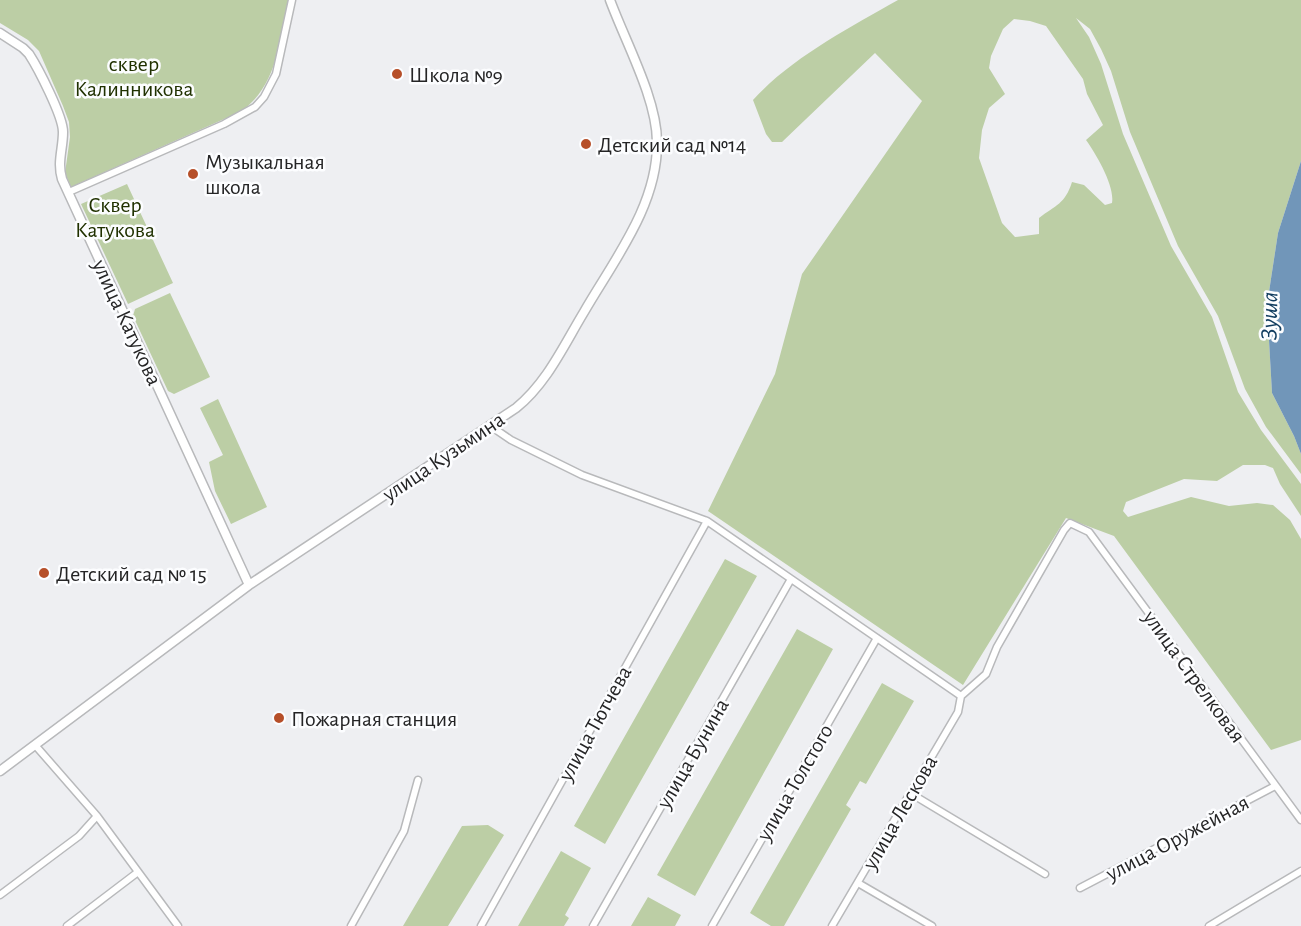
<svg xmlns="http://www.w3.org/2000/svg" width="1301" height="926" font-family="'Alegreya Sans',sans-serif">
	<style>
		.green { fill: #bccea5; fill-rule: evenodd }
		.water { fill: #7196b9 }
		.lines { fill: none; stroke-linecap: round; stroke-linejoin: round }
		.street-casing { stroke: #b8b9bb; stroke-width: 9 }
		.secondary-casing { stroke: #b8b9bb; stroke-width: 11 }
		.street { stroke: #fff; stroke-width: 6 }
		.secondary { stroke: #fff; stroke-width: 8 }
		.poi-dot { fill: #b64f29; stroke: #fcfdff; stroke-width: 2 }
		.labels { text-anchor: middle; stroke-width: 5; stroke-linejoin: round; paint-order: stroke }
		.park-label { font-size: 22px; fill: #203100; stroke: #fcfdff }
		.poi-label { font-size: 22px; fill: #252526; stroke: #fcfdff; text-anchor: start }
		.street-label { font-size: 22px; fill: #252526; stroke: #fcfdff }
		.water-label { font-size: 24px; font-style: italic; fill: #103c5f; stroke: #fcfdff }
	</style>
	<rect width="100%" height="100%" fill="#eeeff2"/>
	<!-- green -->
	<path class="green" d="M 0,0 L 288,0 C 280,41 277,87 240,112 L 71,187 L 65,173 L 70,137 L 69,122 L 63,106 L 39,51 L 28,40 L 0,23 Z
		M 898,0 L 1301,0 L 1301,161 L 1278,233 L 1267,305 L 1272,393 L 1294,436 L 1301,454 L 1301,474 L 1266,427 L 1245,389 L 1218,316 L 1178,246 L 1130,132 L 1111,71 L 1101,49 L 1090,29 L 1076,18 L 1089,37 L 1101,64 L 1123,134 L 1171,246 L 1212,317 L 1238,392 L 1261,430 L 1301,484 L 1301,516 L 1280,484 L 1273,468 L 1265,465 L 1243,465 L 1217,481 L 1184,479 L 1126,502 L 1123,511 L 1128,517 L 1191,497 L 1229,506 L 1257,503 L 1273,505 L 1290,520 L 1301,539 L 1301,740 L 1271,750 L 1114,536 L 1066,518 L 963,685 L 708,511 L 775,374 L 802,274 L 922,101 L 875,53 L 782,142 L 772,142 L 766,134 L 753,100 C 791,58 849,28 898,0 ZM 1014,19 L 1030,21 L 1046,26 L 1083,79 L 1087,94 L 1103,125 L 1086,140 C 1096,154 1115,186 1112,203 L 1105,205 L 1084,185 L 1072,182 C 1065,204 1056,205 1039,218 L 1039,234 L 1015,237 L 1002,223 L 979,158 L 982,130 L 989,108 L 1005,94 L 989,68 L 991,56 L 1003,29 Z
		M 127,184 L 173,283 L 128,304 L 81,204 Z
		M 170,293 L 210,377 L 174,394 L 168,391 L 133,316 L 135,309 Z
		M 218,399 L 267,507 L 231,524 L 215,491 L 209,462 L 223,455 L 200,408 Z
		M 725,559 L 757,576 L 605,844 L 574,826 Z
		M 797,629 L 833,649 L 695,896 L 657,875 Z
		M 882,683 L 914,701 L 866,784 L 860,781 L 846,805 L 851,809 L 784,926 L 771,926 L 750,913 Z
		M 488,825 L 504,835 L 448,926 L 403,926 L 462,826 Z
		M 561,851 L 591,868 L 565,915 L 569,918 L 564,926 L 518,926 Z
		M 648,897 L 681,915 L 675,926 L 631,926 Z"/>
	<!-- water -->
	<path class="water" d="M 1301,161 L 1301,454 L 1294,436 L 1272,393 L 1267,305 L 1278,233 Z"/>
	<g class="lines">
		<!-- street casing -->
		<g class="street-casing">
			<path id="street" d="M 69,192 L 224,124 L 255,107 L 264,97 L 276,74 L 292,0
				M 489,425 L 511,440 L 582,475 L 707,521 L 961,696
				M 961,696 L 986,674 L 997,647 L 1064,530 L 1070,523 L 1089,532 L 1301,820
				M 35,745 L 97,816 L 178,926
				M 910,793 L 1045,874
				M 858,883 L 932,926
				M 1080,888 L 1275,786
				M 0,895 L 79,836 L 97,816
				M 67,926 L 138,872
				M 351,926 L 404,831 L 418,780
				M 481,926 L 707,521
				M 593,926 L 791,579
				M 712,926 L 877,638
				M 832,926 L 958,712 L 961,696
				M 1209,926 L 1301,871"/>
		</g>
		<!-- secondary casing -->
		<g class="secondary-casing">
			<path id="secondary" d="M 0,33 L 23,48 L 29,54 C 38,68 63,116 63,132 C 63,149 57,162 62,179 L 249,585
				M 0,771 L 249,585 L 516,408 C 547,383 564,345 584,312 C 614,260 658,205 657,142 C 657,99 625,41 610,0"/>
		</g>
		<!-- street -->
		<use href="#street" class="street"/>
		<!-- secondary -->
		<use href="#secondary" class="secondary"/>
	</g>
	<!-- markers -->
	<g class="poi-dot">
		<circle cx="397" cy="74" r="6"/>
		<circle cx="586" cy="144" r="6"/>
		<circle cx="193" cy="174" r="6"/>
		<circle cx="44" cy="573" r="6"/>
		<circle cx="279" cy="718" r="6"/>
	</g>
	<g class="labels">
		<!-- park labels -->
		<g class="park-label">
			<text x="134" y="71">сквер<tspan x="134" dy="25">Калинникова</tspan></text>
			<text x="115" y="212">Сквер<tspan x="115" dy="25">Катукова</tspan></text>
		</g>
		<!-- poi labels -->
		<g class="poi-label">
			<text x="409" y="82">Школа №9</text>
			<text x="598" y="152">Детский сад №14</text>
			<text x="205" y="169">Музыкальная<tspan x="205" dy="25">школа</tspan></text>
			<text x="56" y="581">Детский сад № 15</text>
			<text x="291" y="726">Пожарная станция</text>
		</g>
		<!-- street labels -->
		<g class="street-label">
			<text transform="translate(128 322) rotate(65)" y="8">улица Катукова</text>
			<text transform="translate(443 456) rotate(-34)" y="8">улица Кузьмина</text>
			<text transform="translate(1195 676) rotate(54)" y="8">улица Стрелковая</text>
			<text transform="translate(594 723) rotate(-61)" y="8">улица Тютчева</text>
			<text transform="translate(692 753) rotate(-60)" y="8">улица Бунина</text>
			<text transform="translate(794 782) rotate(-60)" y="8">улица Толстого</text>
			<text transform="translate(899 812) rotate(-60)" y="8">улица Лескова</text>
			<text transform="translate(1177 837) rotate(-28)" y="8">улица Оружейная</text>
		</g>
		<!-- water labels -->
		<g class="water-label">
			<text transform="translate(1269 316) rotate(-89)" y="8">Зуша</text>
		</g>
	</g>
</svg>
